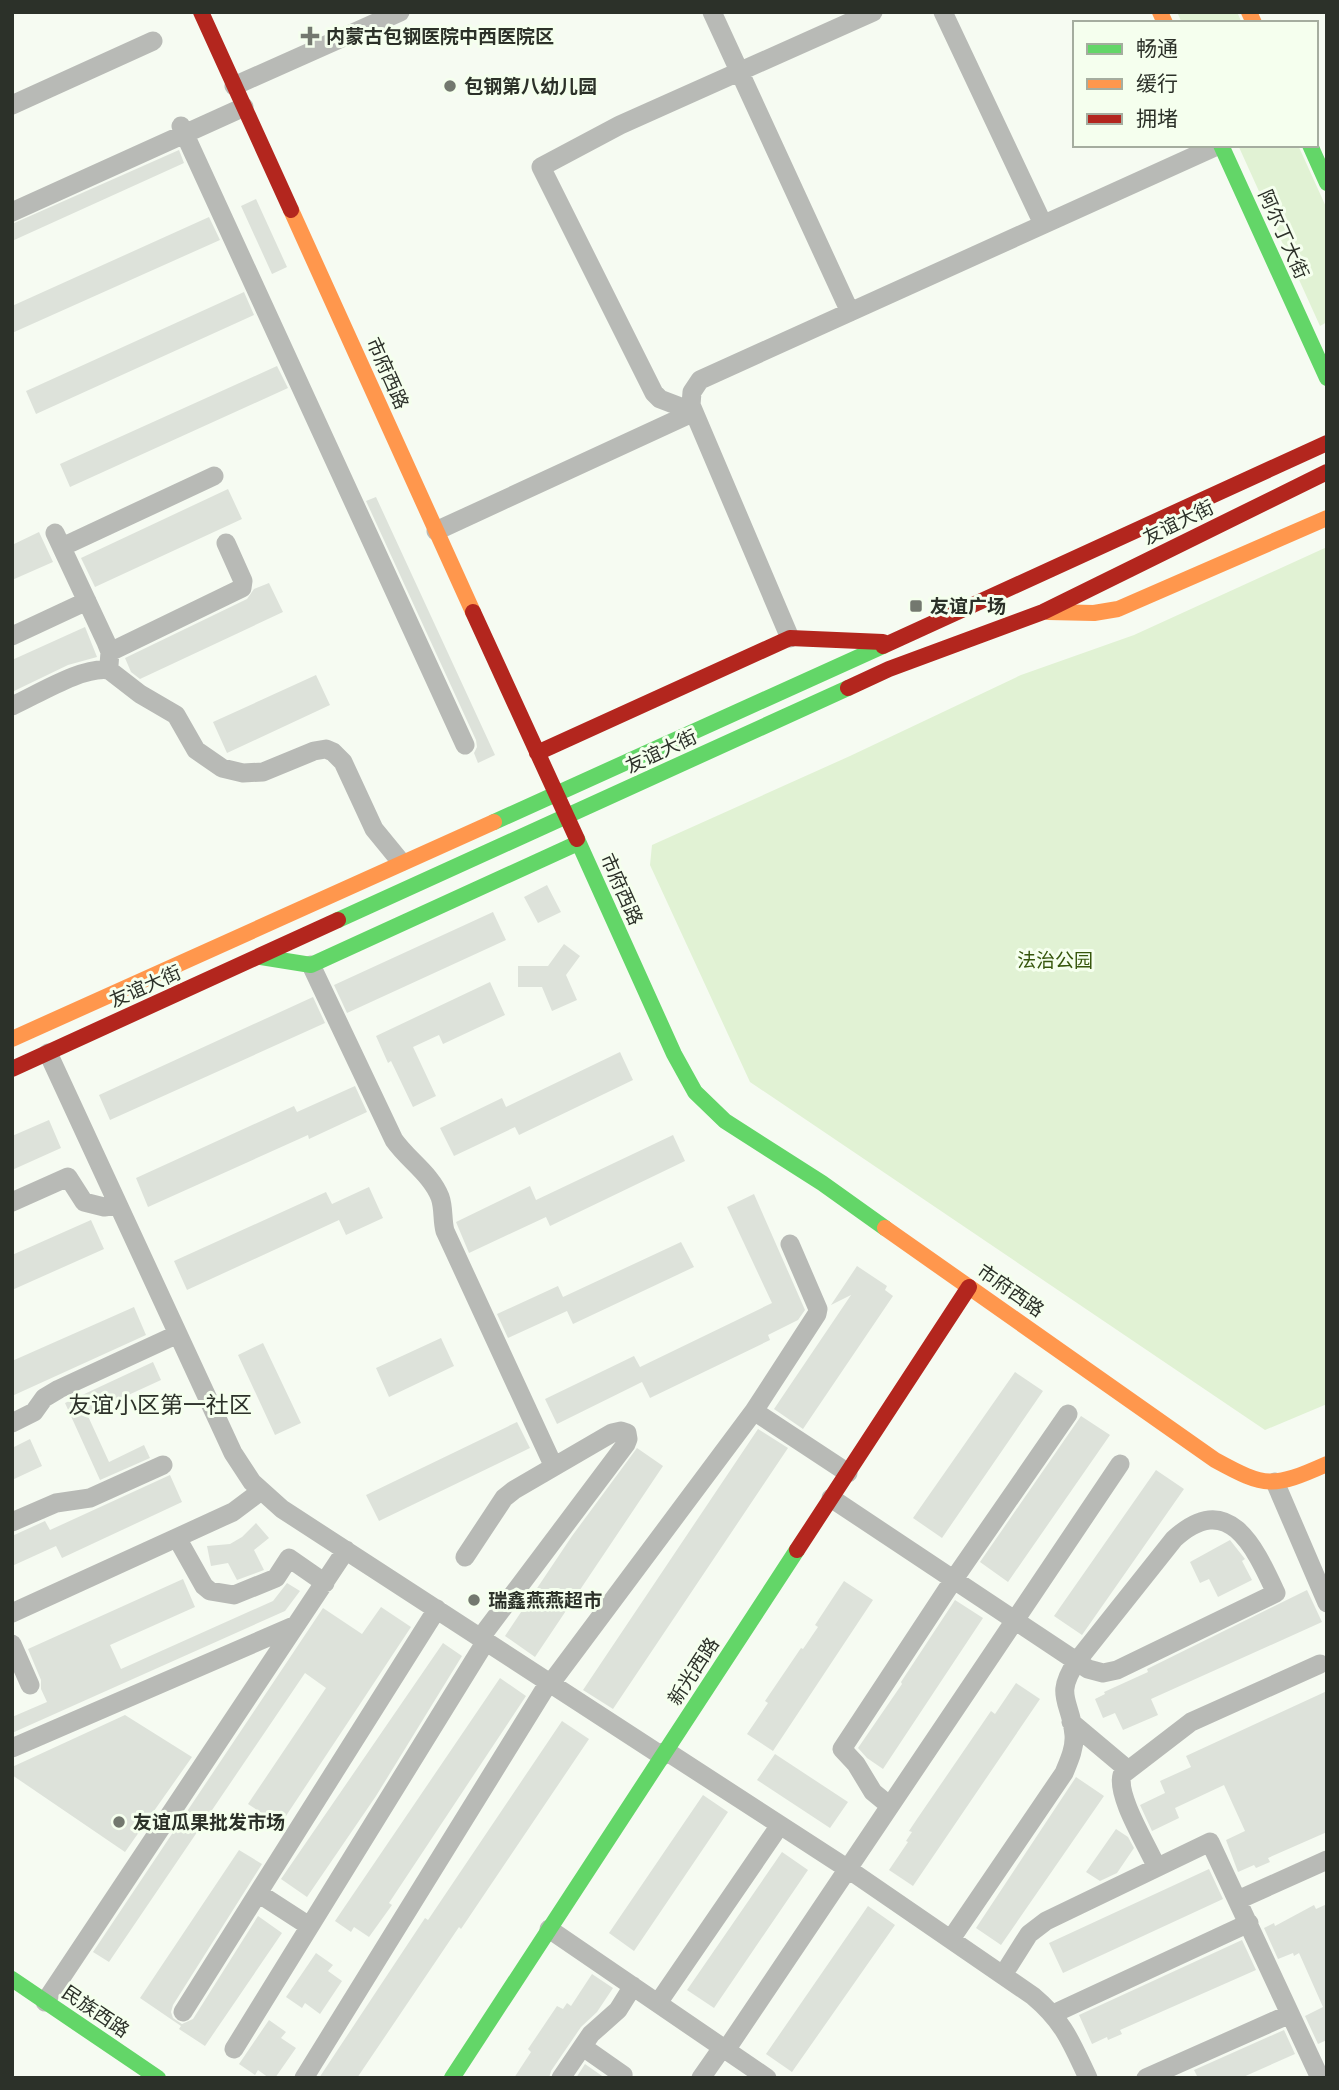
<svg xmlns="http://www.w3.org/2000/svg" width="1339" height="2090" font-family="Raleway,'Noto Sans SC',sans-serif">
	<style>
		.green { fill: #e1f2d4 }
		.building { fill: #dde2da }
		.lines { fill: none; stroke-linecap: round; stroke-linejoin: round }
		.street { stroke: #b8bab6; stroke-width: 19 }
		.fast { stroke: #63d668; stroke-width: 16 }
		.slow { stroke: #ff974d; stroke-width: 16 }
		.jam { stroke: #b3261e; stroke-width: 16 }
		.poi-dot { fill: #73786f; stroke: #f5ffee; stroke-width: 2.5 }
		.labels { text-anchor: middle; stroke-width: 6; stroke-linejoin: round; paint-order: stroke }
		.poi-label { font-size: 19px; font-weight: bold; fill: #2c3129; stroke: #f5ffee; text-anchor: start }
		.street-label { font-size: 19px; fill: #2c3129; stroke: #f5ffee }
		.park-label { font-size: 19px; fill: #36560c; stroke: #f5ffee }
		.quarter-label { font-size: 23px; fill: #2c3129; stroke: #f5ffee }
	</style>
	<rect width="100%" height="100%" fill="#f6fbf2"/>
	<!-- green -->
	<path class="green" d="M 1177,12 L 1237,12 L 1242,23 L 1182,23 Z
		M 1238,145 L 1298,145 L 1327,209 L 1327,322 L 1320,326 Z
		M 1327,547 L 1327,1404 L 1265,1430 L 750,1082 L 650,865 L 652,845 L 850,756 L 1021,675 L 1134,635 Z"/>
	<!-- building -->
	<path class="building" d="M 179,150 L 184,163 L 12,241 L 12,224 Z
		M 256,199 L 287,267 L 272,274 L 241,206 Z
		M 209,217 L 220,240 L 12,333 L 12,306 Z
		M 244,292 L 254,315 L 36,414 L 26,391 Z
		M 277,366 L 288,388 L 70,487 L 60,464 Z
		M 228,489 L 242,519 L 95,587 L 81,558 Z
		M 376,497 L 495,755 L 478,763 L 474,753 L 477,747 L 476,740 L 366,501 Z
		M 39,532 L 53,562 L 12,580 L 12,545 Z
		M 269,583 L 283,612 L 140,679 L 131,672 L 125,658 L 247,599 L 254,589 Z
		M 85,627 L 97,657 L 68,665 L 12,692 L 12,660 Z
		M 316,675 L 330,705 L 227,753 L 213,722 Z
		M 547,885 L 561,912 L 538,923 L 524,897 Z
		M 493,912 L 506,940 L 347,1013 L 334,985 Z
		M 564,944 L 580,956 L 566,975 L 577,1000 L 552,1011 L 542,987 L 518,987 L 518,966 L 548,966 Z
		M 490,982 L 505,1015 L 443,1044 L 439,1035 L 413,1047 L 436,1096 L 413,1107 L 391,1061 L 388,1063 L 376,1036 Z
		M 313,997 L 325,1023 L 110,1120 L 99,1095 Z
		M 620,1052 L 633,1080 L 519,1135 L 515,1127 L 454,1156 L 440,1128 L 502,1098 L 506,1107 Z
		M 355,1086 L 367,1112 L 309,1139 L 308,1135 L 148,1207 L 136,1178 L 294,1106 L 297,1112 Z
		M 49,1120 L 61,1148 L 12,1170 L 12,1136 Z
		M 673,1135 L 685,1161 L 550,1226 L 546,1217 L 469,1253 L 456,1222 L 530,1186 L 536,1200 Z
		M 369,1187 L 383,1218 L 346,1235 L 339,1220 L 187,1290 L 174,1261 L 326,1192 L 332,1204 Z
		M 754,1194 L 805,1310 L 798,1320 L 768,1335 L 770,1340 L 650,1398 L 642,1382 L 557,1424 L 545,1399 L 634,1356 L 640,1367 L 772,1303 L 727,1207 Z
		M 91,1220 L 104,1249 L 12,1290 L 12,1255 Z
		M 681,1242 L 694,1267 L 573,1324 L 567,1311 L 508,1338 L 497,1314 L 558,1286 L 563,1297 Z
		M 857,1266 L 887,1286 L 885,1290 L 893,1296 L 803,1429 L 774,1409 L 851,1295 L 831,1305 Z
		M 134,1307 L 146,1335 L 12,1396 L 12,1361 Z
		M 441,1338 L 454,1366 L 389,1397 L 376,1368 Z
		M 263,1343 L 301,1423 L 275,1435 L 238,1355 Z
		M 153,1362 L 161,1380 L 87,1414 L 109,1462 L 144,1445 L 150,1458 L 100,1480 L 65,1403 Z
		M 1015,1372 L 1043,1391 L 942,1538 L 913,1518 Z
		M 1081,1416 L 1110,1435 L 1008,1582 L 980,1562 Z
		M 517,1422 L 530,1448 L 379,1521 L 366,1495 Z
		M 758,1429 L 788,1448 L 613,1709 L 583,1690 Z
		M 30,1439 L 42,1466 L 12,1480 L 12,1448 Z
		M 637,1448 L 663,1466 L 535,1657 L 505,1636 L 572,1536 Z
		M 1156,1470 L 1184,1489 L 1082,1635 L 1054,1616 Z
		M 170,1475 L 182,1502 L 62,1558 L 56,1546 L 12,1566 L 12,1536 L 45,1521 L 50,1530 Z
		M 256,1523 L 269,1538 L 254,1550 L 264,1570 L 237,1580 L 228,1563 L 211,1566 L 207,1546 L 230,1544 L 242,1537 Z
		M 1230,1540 L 1245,1559 L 1242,1561 L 1252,1580 L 1218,1597 L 1209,1579 L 1200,1583 L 1190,1562 Z
		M 183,1579 L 195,1607 L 110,1645 L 121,1669 L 273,1601 L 287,1583 L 300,1591 L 285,1611 L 12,1733 L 12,1717 L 47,1702 L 41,1689 L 41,1680 L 28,1649 Z
		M 844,1581 L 873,1600 L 773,1751 L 747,1734 L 768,1703 L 765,1701 L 801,1648 L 803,1649 L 818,1627 L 815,1625 Z
		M 1307,1590 L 1322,1622 L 1151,1699 L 1158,1715 L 1123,1730 L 1115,1713 L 1103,1718 L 1095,1699 L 1105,1694 L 1104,1692 L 1148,1672 L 1147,1669 Z
		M 955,1600 L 983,1618 L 883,1769 L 867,1758 L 858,1748 L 902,1684 L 901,1682 Z
		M 381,1607 L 411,1627 L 280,1825 L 248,1804 L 326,1688 L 305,1673 L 109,1962 L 93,1952 L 323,1608 L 362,1634 Z
		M 443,1643 L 462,1656 L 376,1796 L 307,1897 L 281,1879 Z
		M 500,1678 L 526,1696 L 389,1903 L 392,1905 L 369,1937 L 354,1927 L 351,1932 L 335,1921 Z
		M 1016,1683 L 1040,1699 L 913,1886 L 889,1870 L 908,1842 L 906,1841 L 912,1832 L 909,1831 L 917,1819 L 991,1711 L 995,1714 Z
		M 1327,1691 L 1327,1832 L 1268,1858 L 1270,1862 L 1256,1868 L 1254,1865 L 1238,1872 L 1226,1840 L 1245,1831 L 1224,1785 L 1175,1808 L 1179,1818 L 1152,1831 L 1140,1805 L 1165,1793 L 1160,1781 L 1191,1767 L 1186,1756 Z
		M 125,1715 L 192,1757 L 125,1852 L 12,1775 L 12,1767 Z
		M 562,1721 L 589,1739 L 461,1929 L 459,1927 L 357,2078 L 319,2078 L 425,1918 L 428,1920 Z
		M 775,1754 L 848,1802 L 830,1828 L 757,1780 Z
		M 1076,1777 L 1104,1796 L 1001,1945 L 976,1928 Z
		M 703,1795 L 728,1812 L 634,1951 L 609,1933 Z
		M 1116,1829 L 1128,1837 L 1134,1848 L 1117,1873 L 1100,1881 L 1086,1872 Z
		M 239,1850 L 262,1864 L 173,2005 L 171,2012 L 173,2018 L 182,2024 L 193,2019 L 258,1916 L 282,1933 L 205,2046 L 179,2029 L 181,2026 L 140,1998 Z
		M 782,1852 L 808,1870 L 714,2008 L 687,1990 Z
		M 1209,1869 L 1223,1899 L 1063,1973 L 1049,1943 Z
		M 1327,1904 L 1327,2040 L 1318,2044 L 1305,2016 L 1323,2007 L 1299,1953 L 1294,1956 L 1293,1953 L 1278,1959 L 1264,1928 L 1274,1923 L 1275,1926 L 1314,1905 L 1316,1909 Z
		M 868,1906 L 895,1925 L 792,2072 L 766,2054 Z
		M 1242,1940 L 1256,1970 L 1120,2030 L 1122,2034 L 1108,2040 L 1107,2037 L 1092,2044 L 1079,2015 Z
		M 316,1953 L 333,1965 L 328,1971 L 342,1981 L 320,2014 L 305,2003 L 302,2008 L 286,1997 Z
		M 592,1974 L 613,1988 L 597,2012 L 581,2027 L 551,2071 L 549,2078 L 514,2078 L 531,2052 L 528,2049 L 557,2006 L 563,2009 L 567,2003 L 571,2006 Z
		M 269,2020 L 286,2032 L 281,2038 L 296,2048 L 275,2078 L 269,2078 L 258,2070 L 255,2075 L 239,2064 Z
		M 1284,2030 L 1295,2054 L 1241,2078 L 1198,2078 L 1194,2070 Z
		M 585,2064 L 605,2078 L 576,2078 Z"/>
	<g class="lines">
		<!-- street -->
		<path class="street" d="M 712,12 L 850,312
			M 943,12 L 1043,224
			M 234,86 L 400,12
			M 12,105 L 153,41
			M 181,126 L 465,745
			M 12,212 L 244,107
			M 694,412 L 660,399 L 654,393 L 541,167 L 620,125 L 873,12
			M 436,531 L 694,412
			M 55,533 L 106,642 L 110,652 L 109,665
			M 62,547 L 214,476
			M 12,636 L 87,601
			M 790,638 L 691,405 L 692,392 L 700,380 L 1219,145
			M 110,652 L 242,588 L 243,581 L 226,543
			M 12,706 C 37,695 82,666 109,670 L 140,694 L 176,715 L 196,750 L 222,768 L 243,773 L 263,772 L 314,751 L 326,749 L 333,752 L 343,762 L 374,829 L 401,862
			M 311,965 L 394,1140 C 408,1160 431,1174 440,1197 C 444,1208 442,1220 445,1231 L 554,1467
			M 48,1053 L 233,1453 L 252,1482 L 282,1509 L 662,1756
			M 12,1202 L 68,1177 L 84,1202 L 104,1207 L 118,1205
			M 754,1411 L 848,1473
			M 12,1423 L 34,1412 L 44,1398 L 59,1389 L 178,1334
			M 1275,1482 L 1327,1603
			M 831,1498 L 1088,1669 L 1103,1673 L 1117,1670 L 1276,1593 C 1255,1548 1229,1489 1174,1539 L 1077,1661 C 1053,1697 1071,1700 1074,1735 C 1075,1748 1069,1761 1064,1773 L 951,1939
			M 12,1522 L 56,1503 L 90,1498 L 163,1465
			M 177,1538 L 204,1586 L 210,1591 L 234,1595 L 276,1578 L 289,1558 L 325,1583
			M 465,1557 L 504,1498 L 514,1490 L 612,1433 L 621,1431 L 627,1433 L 628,1439 L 626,1444 L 481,1637
			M 12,1613 L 233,1512 L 261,1491
			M 12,1644 L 30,1685
			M 551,1683 L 754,1411 L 817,1314 L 818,1309 L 790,1244
			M 1071,1722 L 1127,1769
			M 12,1748 L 296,1625
			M 666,1751 L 848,1869 L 1033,1996 C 1064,2022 1071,2042 1088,2078
			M 890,1806 L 873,1792 L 856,1764 L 842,1749 L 954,1579 L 1068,1414
			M 1156,1866 C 1147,1845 1116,1796 1122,1775 L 1191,1722 L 1320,1664
			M 258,1893 L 309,1926
			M 1238,1900 L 1327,1860
			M 549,1929 L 767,2078
			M 1003,1975 L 1029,1934 L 1046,1921 L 1210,1842 L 1320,2078
			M 45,2002 L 346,1550
			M 658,2003 L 780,1825
			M 183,2012 L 437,1609
			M 1053,2014 L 1249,1923
			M 583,2047 L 623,2075 L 622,2078
			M 234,2049 L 486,1641
			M 726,2050 L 1120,1464
			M 304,2078 L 549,1682
			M 561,2078 L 591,2034 L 618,2010 L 633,1986
			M 701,2078 L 722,2048
			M 1146,2078 L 1290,2014"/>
		<!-- fast -->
		<path class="fast" d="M 1221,145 L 1327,378
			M 1310,145 L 1327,183
			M 494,822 L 883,646
			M 577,839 L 674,1054 L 695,1092 L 725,1121 L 822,1183 L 885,1228
			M 338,920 L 848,688
			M 261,957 L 311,965 L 578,843
			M 12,1979 L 158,2078
			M 452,2078 L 797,1550"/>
		<!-- slow -->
		<path class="slow" d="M 1160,12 L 1165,23
			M 1249,12 L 1254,23
			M 291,210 L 473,612
			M 1048,612 L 1094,613 L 1118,609 L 1327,518
			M 12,1039 L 494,822
			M 885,1228 L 1215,1460 C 1266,1488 1273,1488 1327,1464"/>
		<!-- jam -->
		<path class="jam" d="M 201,12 L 291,210
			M 473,612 L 577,839
			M 883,646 L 1327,443
			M 848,688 L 889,669 L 1043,612 L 1327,472
			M 537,753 L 790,638 L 883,642
			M 12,1069 L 338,920
			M 797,1550 L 969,1287"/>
	</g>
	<!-- markers -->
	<g class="poi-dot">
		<path d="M306.5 25.5h7v7h7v7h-7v7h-7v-7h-7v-7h7z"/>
		<circle cx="450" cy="86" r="7"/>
		<rect x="909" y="599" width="14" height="14" rx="3.5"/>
		<circle cx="474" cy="1600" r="7"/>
		<circle cx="119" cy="1822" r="7"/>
	</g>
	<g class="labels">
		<!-- poi labels -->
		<g class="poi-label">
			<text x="326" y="43">内蒙古包钢医院中西医院区</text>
			<text x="464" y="93">包钢第八幼儿园</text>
			<text x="930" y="613">友谊广场</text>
			<text x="488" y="1607">瑞鑫燕燕超市</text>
			<text x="133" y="1829">友谊瓜果批发市场</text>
		</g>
		<!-- street labels -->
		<g class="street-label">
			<text transform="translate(1284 234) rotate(66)" y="7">阿尔丁大街</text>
			<text transform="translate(388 373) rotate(66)" y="7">市府西路</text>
			<text transform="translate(1178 522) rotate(-26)" y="7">友谊大街</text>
			<text transform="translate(661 751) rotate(-25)" y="7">友谊大街</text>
			<text transform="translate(622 889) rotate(66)" y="7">市府西路</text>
			<text transform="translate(145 986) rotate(-24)" y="7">友谊大街</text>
			<text transform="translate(1011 1290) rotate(35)" y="7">市府西路</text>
			<text transform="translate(693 1671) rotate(-57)" y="7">新光西路</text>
			<text transform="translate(96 2011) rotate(34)" y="7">民族西路</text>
		</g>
		<!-- park labels -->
		<g class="park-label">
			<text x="1055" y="967">法治公园</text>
		</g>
		<!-- quarter labels -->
		<g class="quarter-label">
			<text x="160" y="1413">友谊小区第一社区</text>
		</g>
	</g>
	<!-- border -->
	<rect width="1339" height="2090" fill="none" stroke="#2c3129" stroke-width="28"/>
	<!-- legend -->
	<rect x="1073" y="21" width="245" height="126" fill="#f5ffee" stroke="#a5ad9f" stroke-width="2"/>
	<rect x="1087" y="44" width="35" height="10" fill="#63d668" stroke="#a5ad9f" stroke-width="2"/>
	<text x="1136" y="56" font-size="21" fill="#2c3129">畅通</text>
	<rect x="1087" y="79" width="35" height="10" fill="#ff974d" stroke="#a5ad9f" stroke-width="2"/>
	<text x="1136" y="91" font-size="21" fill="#2c3129">缓行</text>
	<rect x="1087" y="114" width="35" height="10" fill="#b3261e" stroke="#a5ad9f" stroke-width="2"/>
	<text x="1136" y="126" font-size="21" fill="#2c3129">拥堵</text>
</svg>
